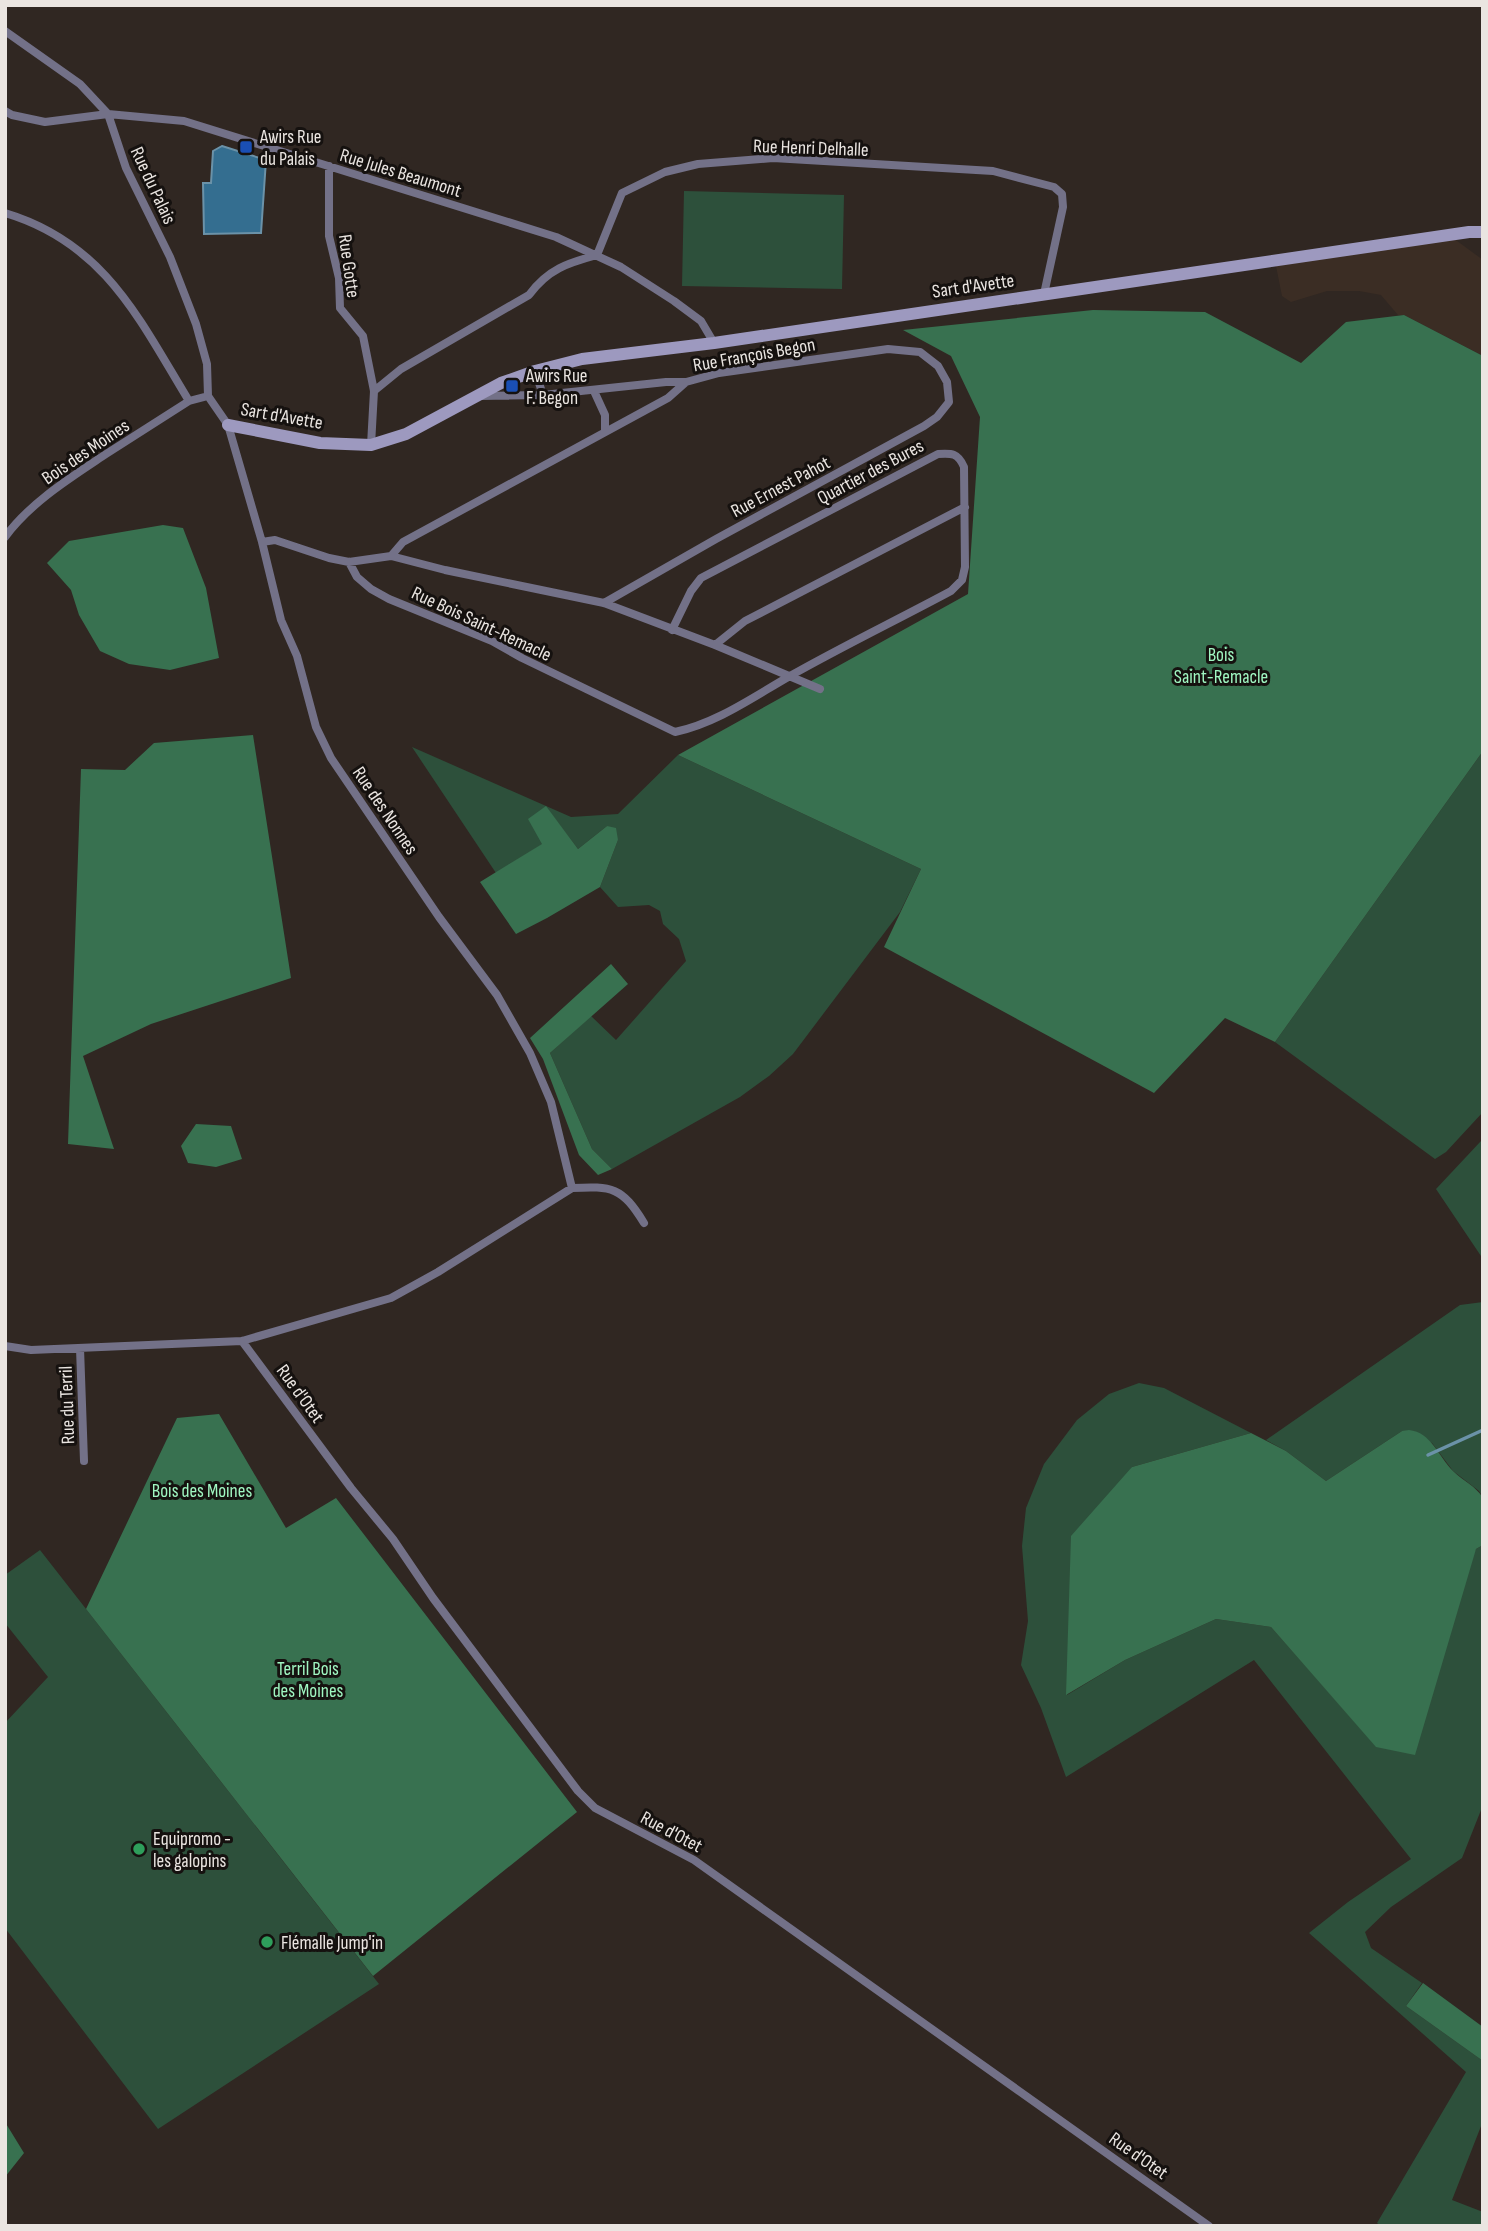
<svg xmlns="http://www.w3.org/2000/svg" width="1488" height="2231" font-family="'Sofia Sans Condensed',sans-serif">
	<style>
		.built { fill: #3b2d24 }
		.green { fill: #2d503b }
		.forest { fill: #387150 }
		.water { fill: #346e90; stroke: #6b92a8; stroke-width: 2 }
		.lines { fill: none; stroke-linecap: round; stroke-linejoin: round }
		.stream { stroke: #6b92a8; stroke-width: 3.5 }
		.street { stroke: #737188; stroke-width: 8 }
		.secondary { stroke: #9d99bf; stroke-width: 12 }
		.transit-dot { fill: #1a4fb4; stroke: #15110f; stroke-width: 2.5 }
		.leisure-dot { fill: #2e9e5b; stroke: #15110f; stroke-width: 2.5 }
		.labels { text-anchor: middle; stroke-width: 6; stroke-linejoin: round; paint-order: stroke }
		.poi-label { font-size: 19px; fill: #eae5e1; stroke: #15110f; text-anchor: start }
		.street-label { font-size: 19px; fill: #eae5e1; stroke: #15110f }
		.park-label { font-size: 19px; fill: #a0f7c2; stroke: #15110f }
	</style>
	<rect width="100%" height="100%" fill="#302722"/>
	<!-- built -->
	<path class="built" d="M 1453,238 L 1483,260 L 1483,356 L 1404,315 L 1398,315 L 1381,295 L 1359,291 L 1327,291 L 1291,302 L 1282,296 L 1276,266 Z"/>
	<!-- green -->
	<path class="green" d="M 684,191 L 844,195 L 842,289 L 682,286 Z
		M 412,747 L 571,817 L 618,814 L 678,755 L 921,869 L 900,912 L 793,1054 L 769,1076 L 740,1097 L 612,1169 L 592,1149 L 550,1053 L 591,1016 L 616,1040 L 686,961 L 679,939 L 663,924 L 660,911 L 649,905 L 618,907 L 600,887 L 618,840 L 607,826 L 578,849 L 546,807 L 543,844 L 496,873 Z
		M 1483,751 L 1483,1112 L 1446,1152 L 1435,1159 L 1275,1042 Z
		M 1481,1141 L 1483,1142 L 1483,1259 L 1436,1189 Z
		M 1483,1302 L 1483,1498 L 1479,1491 L 1453,1471 L 1432,1443 L 1402,1431 L 1326,1481 L 1286,1451 L 1266,1440 L 1460,1305 Z
		M 1139,1383 L 1164,1388 L 1251,1433 L 1132,1467 L 1067,1695 L 1125,1660 L 1216,1619 L 1271,1627 L 1376,1746 L 1476,1549 L 1483,1545 L 1483,1805 L 1462,1858 L 1391,1907 L 1365,1932 L 1371,1948 L 1422,1983 L 1406,2006 L 1483,2061 L 1483,2121 L 1452,2200 L 1483,2212 L 1483,2226 L 1381,2226 L 1377,2223 L 1466,2072 L 1309,1933 L 1348,1902 L 1411,1859 L 1254,1660 L 1066,1777 L 1041,1708 L 1021,1665 L 1028,1621 L 1022,1546 L 1026,1508 L 1044,1464 L 1077,1420 L 1109,1394 Z
		M 40,1550 L 379,1984 L 158,2129 L 5,1928 L 5,1723 L 48,1677 L 5,1623 L 5,1575 Z"/>
	<!-- forest -->
	<path class="forest" d="M 1093,310 L 1205,312 L 1301,363 L 1346,322 L 1404,315 L 1483,356 L 1483,751 L 1275,1042 L 1225,1018 L 1154,1093 L 884,947 L 921,869 L 678,755 L 968,594 L 980,417 L 951,356 L 903,330 Z
		M 163,525 L 183,528 L 206,588 L 219,658 L 170,670 L 129,664 L 100,651 L 79,615 L 71,590 L 47,563 L 69,541 Z
		M 253,735 L 291,978 L 151,1024 L 83,1056 L 114,1149 L 68,1144 L 81,769 L 125,770 L 154,743 Z
		M 546,806 L 578,849 L 607,826 L 616,828 L 618,840 L 600,887 L 547,918 L 516,934 L 480,882 L 542,844 L 528,819 Z
		M 611,964 L 628,984 L 550,1053 L 592,1149 L 612,1169 L 598,1175 L 579,1155 L 543,1059 L 530,1038 Z
		M 196,1124 L 231,1126 L 242,1159 L 216,1167 L 188,1163 L 181,1146 Z
		M 219,1414 L 286,1528 L 336,1498 L 577,1812 L 373,1976 L 86,1609 L 177,1418 Z
		M 1409,1430 C 1431,1432 1439,1457 1453,1471 C 1463,1481 1476,1486 1483,1498 L 1483,1545 L 1476,1549 L 1415,1755 L 1376,1747 L 1271,1627 L 1216,1619 L 1125,1660 L 1066,1695 L 1071,1536 L 1132,1467 L 1251,1433 L 1286,1451 L 1326,1481 L 1402,1431 Z
		M 1423,1983 L 1483,2027 L 1483,2061 L 1406,2006 Z
		M 5,2122 L 24,2153 L 5,2177 Z"/>
	<!-- water -->
	<path class="water" d="M 222,146 L 266,160 L 261,233 L 204,234 L 203,183 L 211,183 L 213,151 Z"/>
	<g class="lines">
		<!-- stream -->
		<path class="stream" d="M 1428,1455 L 1483,1430"/>
		<!-- street -->
		<path class="street" d="M 5,31 L 80,84 L 108,114 L 126,168 L 170,257 L 196,324 L 207,364 L 208,396
			M 5,111 L 12,115 L 45,122 L 108,114 L 184,121 L 556,237 L 621,267 L 674,301 L 701,321 L 714,343
			M 329,166 L 329,236 L 339,278 L 340,308 L 363,336 L 374,391 L 371,445
			M 5,213 C 105,243 139,319 189,401
			M 535,371 L 543,395
			M 374,391 L 401,369 L 529,295 C 548,269 568,263 597,255 L 622,193 L 665,172 L 698,164 L 773,158 L 993,171 L 1054,187 L 1062,194 L 1063,207 L 1044,294
			M 594,391 L 605,415 L 605,431
			M 208,396 L 228,425 L 262,542 L 281,620 L 297,656 L 316,727 L 331,758 L 439,917 L 497,995 L 530,1053 L 551,1102 L 572,1188
			M 480,396 L 543,395 L 666,382 L 686,382
			M 5,537 C 31,502 70,478 106,454 C 134,436 162,418 189,401 L 208,396
			M 262,542 L 275,540 L 329,558 L 349,562 L 391,556 L 445,570 L 604,603 L 715,645 L 820,689
			M 391,556 L 403,542 L 668,398 L 686,382 L 719,373 L 888,349 L 920,352 L 938,366 L 947,382 L 949,402 L 937,417 L 924,426 L 716,539 L 604,603
			M 349,562 L 357,577 L 371,589 L 389,599 L 492,641 L 522,658 L 675,732 C 717,723 753,697 790,676 C 843,646 897,620 951,591 L 962,580 L 965,567 L 964,467 C 958,453 952,453 938,454 L 701,578 L 691,591 L 672,630
			M 715,645 L 745,621 L 965,507
			M 242,1341 L 351,1488 L 393,1539 L 433,1598 L 578,1791 L 595,1808 L 694,1860 L 1209,2226
			M 5,1346 L 31,1350 L 242,1341 L 391,1298 L 438,1272 L 572,1188 C 612,1186 622,1187 644,1223
			M 80,1348 L 84,1461"/>
		<!-- secondary -->
		<path class="secondary" d="M 228,425 L 320,443 L 371,445 L 406,434 L 501,383 L 535,371 L 582,359 L 714,343 L 1469,232 L 1483,232"/>
	</g>
	<!-- markers -->
	<g class="transit-dot">
		<rect x="239" y="140" width="14" height="14" rx="3.5"/>
		<rect x="505" y="379" width="14" height="14" rx="3.5"/>
	</g>
	<g class="leisure-dot">
		<circle cx="139" cy="1849" r="7"/>
		<circle cx="267" cy="1942" r="7"/>
	</g>
	<g class="labels">
		<!-- poi labels -->
		<g class="poi-label">
			<text x="260" y="143">Awirs Rue<tspan x="260" dy="22">du Palais</tspan></text>
			<text x="526" y="382">Awirs Rue<tspan x="526" dy="22">F. Begon</tspan></text>
			<text x="153" y="1845">Equipromo -<tspan x="153" dy="22">les galopins</tspan></text>
			<text x="281" y="1949">Flémalle Jump'in</text>
		</g>
		<!-- street labels -->
		<g class="street-label">
			<text transform="translate(811 147) rotate(2)" y="7">Rue Henri Delhalle</text>
			<text transform="translate(401 172) rotate(17)" y="7">Rue Jules Beaumont</text>
			<text transform="translate(154 185) rotate(65)" y="7">Rue du Palais</text>
			<text transform="translate(350 266) rotate(82)" y="7">Rue Gotte</text>
			<text transform="translate(973 285) rotate(-8)" y="7">Sart d'Avette</text>
			<text transform="translate(754 354) rotate(-10)" y="7">Rue François Begon</text>
			<text transform="translate(282 415) rotate(10)" y="7">Sart d'Avette</text>
			<text transform="translate(85 451) rotate(-34)" y="7">Bois des Moines</text>
			<text transform="translate(870 471) rotate(-28)" y="7">Quartier des Bures</text>
			<text transform="translate(780 486) rotate(-28)" y="7">Rue Ernest Pahot</text>
			<text transform="translate(482 623) rotate(25)" y="7">Rue Bois Saint-Remacle</text>
			<text transform="translate(386 810) rotate(56)" y="7">Rue des Nonnes</text>
			<text transform="translate(301 1393) rotate(54)" y="7">Rue d'Otet</text>
			<text transform="translate(66 1405) rotate(-92)" y="7">Rue du Terril</text>
			<text transform="translate(672 1831) rotate(28)" y="7">Rue d'Otet</text>
			<text transform="translate(1139 2155) rotate(35)" y="7">Rue d'Otet</text>
		</g>
		<!-- park labels -->
		<g class="park-label">
			<text x="1221" y="661">Bois<tspan x="1221" dy="22">Saint-Remacle</tspan></text>
			<text x="202" y="1497">Bois des Moines</text>
			<text x="308" y="1675">Terril Bois<tspan x="308" dy="22">des Moines</tspan></text>
		</g>
	</g>
	<!-- border -->
	<rect width="1488" height="2231" fill="none" stroke="#eae5e1" stroke-width="14"/>
</svg>
